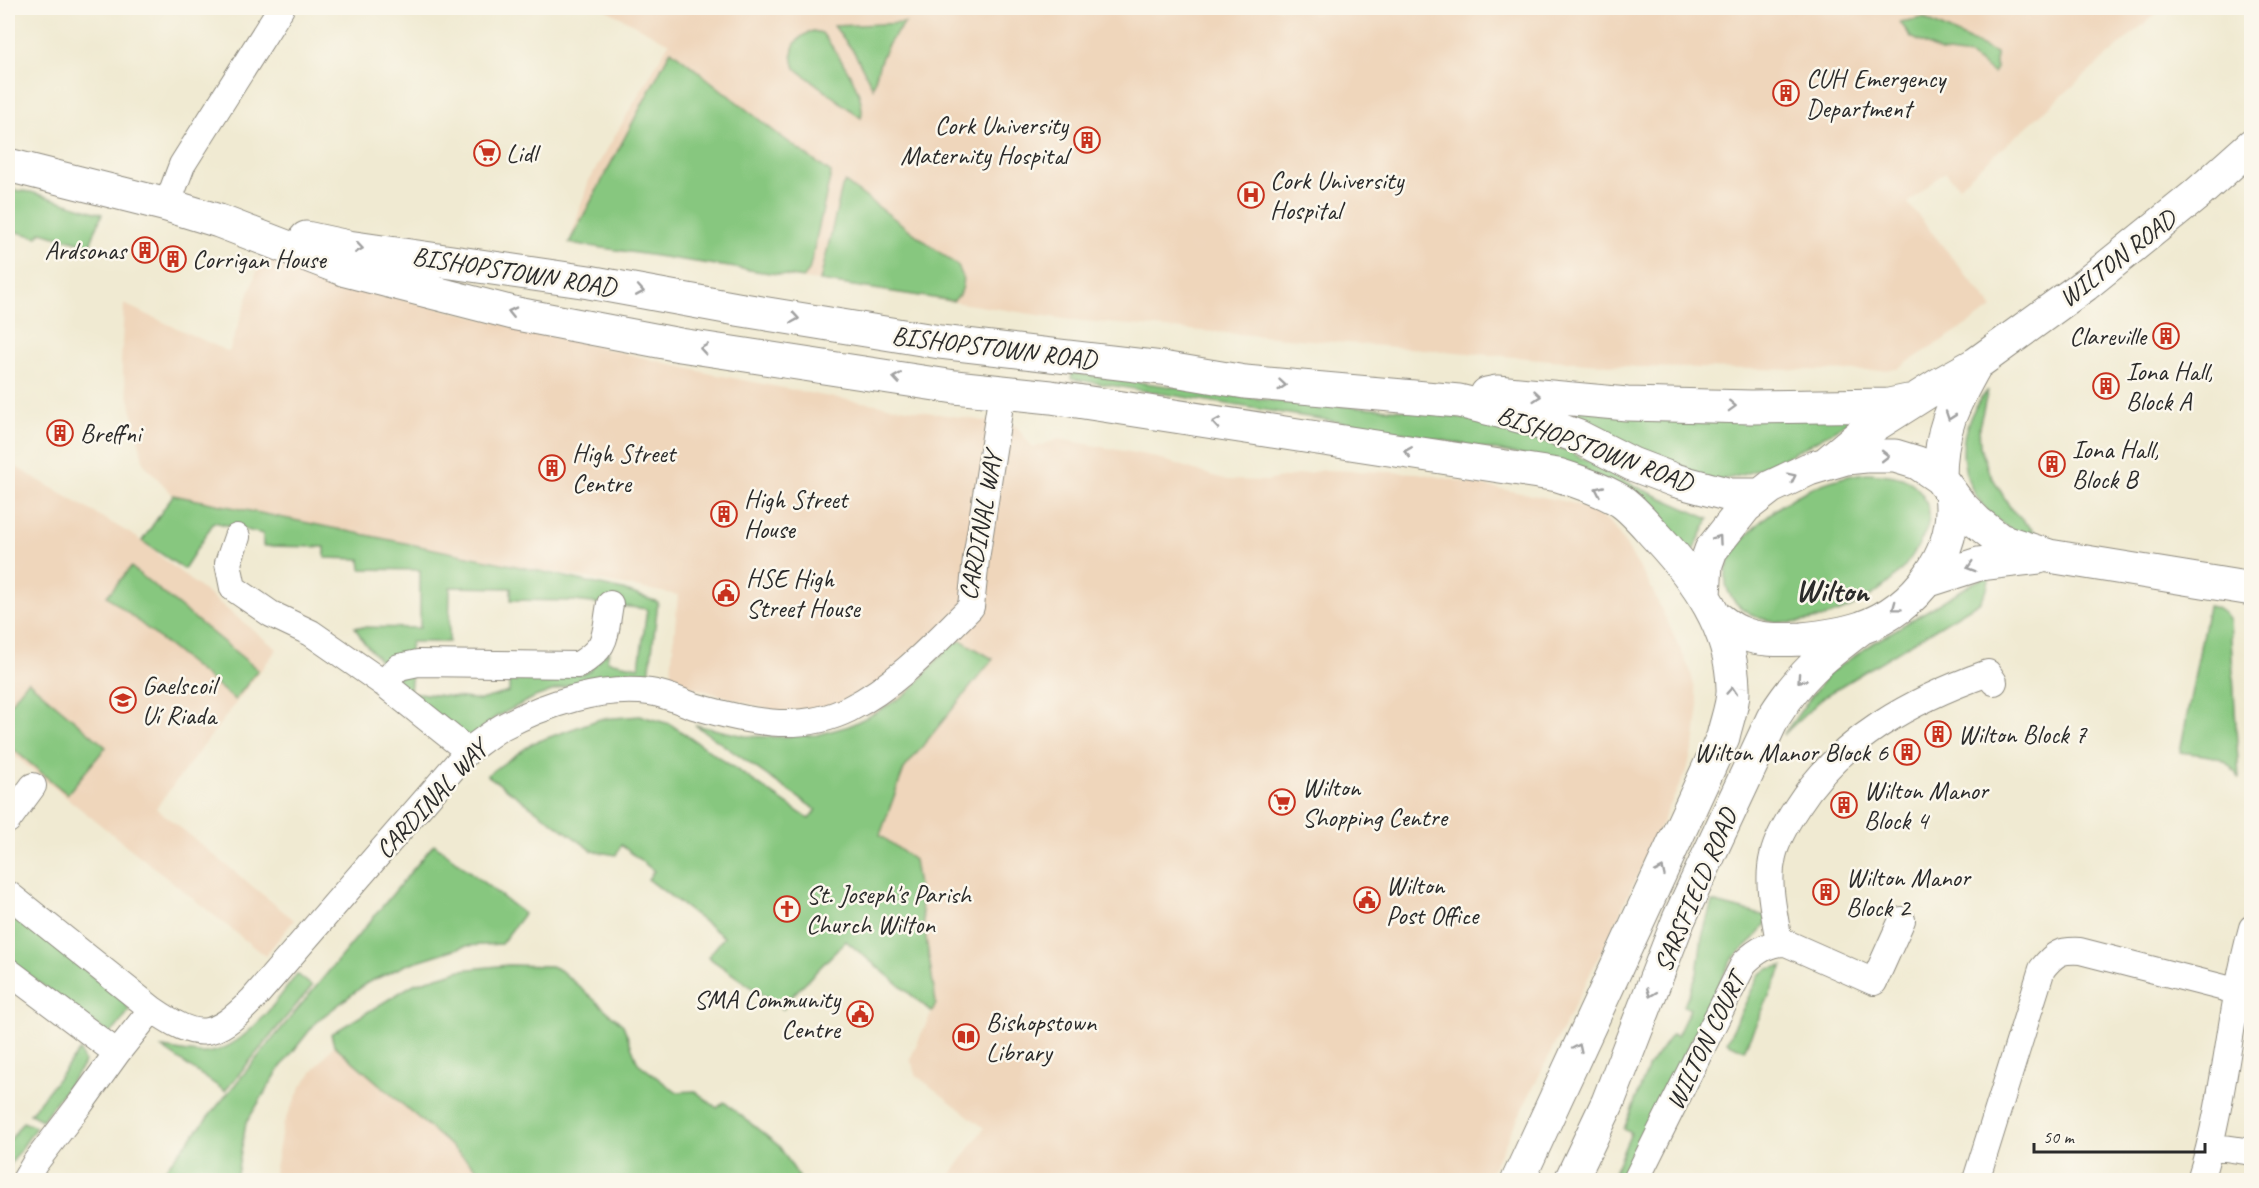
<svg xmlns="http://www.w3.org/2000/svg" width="2259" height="1188" font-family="Caveat,sans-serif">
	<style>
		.built { fill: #efd6bb }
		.green { fill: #87c77f; stroke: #597955; stroke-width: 1.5 }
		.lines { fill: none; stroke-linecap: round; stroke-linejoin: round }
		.minor-casing { stroke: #8e8a7e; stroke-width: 28 }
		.major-casing { stroke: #8e8a7e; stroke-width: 35 }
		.minor { stroke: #fff; stroke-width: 26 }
		.major { stroke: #fff; stroke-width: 33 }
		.oneway { stroke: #a0a0a0 }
		.labels { text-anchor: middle; stroke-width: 5; stroke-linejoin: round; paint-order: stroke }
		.poi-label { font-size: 26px; fill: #2b2b2b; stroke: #fbf7ec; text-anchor: start }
		.street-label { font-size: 26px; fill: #2b2b2b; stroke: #fbf7ec }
		.district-label { font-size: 32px; font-weight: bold; fill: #2b2b2b; stroke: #fbf7ec }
	</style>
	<rect width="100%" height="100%" fill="#fbf7ec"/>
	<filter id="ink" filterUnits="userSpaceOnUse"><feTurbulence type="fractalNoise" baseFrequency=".0167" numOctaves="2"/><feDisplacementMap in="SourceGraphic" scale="12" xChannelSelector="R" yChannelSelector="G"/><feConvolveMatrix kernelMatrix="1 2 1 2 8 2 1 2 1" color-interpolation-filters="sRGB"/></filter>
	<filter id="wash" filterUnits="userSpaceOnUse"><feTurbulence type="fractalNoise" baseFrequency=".008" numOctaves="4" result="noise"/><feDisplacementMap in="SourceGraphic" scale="24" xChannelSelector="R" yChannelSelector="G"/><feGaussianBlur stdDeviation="1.35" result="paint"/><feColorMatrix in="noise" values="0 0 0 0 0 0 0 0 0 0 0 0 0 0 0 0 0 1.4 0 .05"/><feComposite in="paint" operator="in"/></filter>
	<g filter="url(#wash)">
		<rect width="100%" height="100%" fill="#f0ead2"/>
		<!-- built -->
		<path class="built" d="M 603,8 L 2162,8 L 1959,186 L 1945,172 L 1908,203 L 1993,308 L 1897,369 L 1866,371 L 1636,367 L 1071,320 L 569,243 L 589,180 L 669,43 Z
			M 262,256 L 353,287 L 707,373 L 824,396 L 1016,426 L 1033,448 L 1059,439 L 1151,456 L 1226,480 L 1266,481 L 1324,470 L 1418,473 L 1563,501 L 1578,505 L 1603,518 L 1613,527 L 1625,544 L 1650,585 L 1690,670 L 1699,705 L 1695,739 L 1687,769 L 1611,932 L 1487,1180 L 947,1180 L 984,1128 L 917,1076 L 910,1059 L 936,1003 L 880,835 L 904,769 L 992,661 L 907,714 L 783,713 L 670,681 L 678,595 L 471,557 L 173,495 L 144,464 L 121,363 L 124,304 L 229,352 Z
			M 16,467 L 136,537 L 277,649 L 156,808 L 294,920 L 265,956 L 8,751 L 8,487 Z
			M 334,1045 L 490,1180 L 275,1180 L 274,1173 L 283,1125 L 302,1085 Z"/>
		<!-- green -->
		<path class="green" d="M 1923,18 L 1996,53 L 1996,68 L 1993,73 L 1970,56 L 1941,52 L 1911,37 L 1900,22 Z
			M 905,23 C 884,46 880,58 873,88 L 854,52 L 834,26 Z
			M 813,31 L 822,33 C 836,52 868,94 861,118 L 795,68 C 788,49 794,38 813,31 Z
			M 671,50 L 775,132 L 831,173 L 809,271 L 803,278 L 569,243 Z
			M 845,182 L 958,266 C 965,280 966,291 953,301 L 820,281 L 842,187 Z
			M 12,190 L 31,192 L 102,214 L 90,245 L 41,232 L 37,237 L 8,230 L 8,194 Z
			M 1072,373 L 1283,402 L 1435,412 L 1508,428 L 1566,450 L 1635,486 L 1709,519 L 1688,560 L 1541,459 L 1383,429 L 1071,379 Z
			M 1988,390 L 1979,427 L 1980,446 L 1988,470 L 2011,509 L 2040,537 C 2029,534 2013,532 2004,525 C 1957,491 1949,435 1988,390 Z
			M 1523,405 L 1857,417 C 1816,441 1759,477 1712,481 Z
			M 1867,473 C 1897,475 1918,476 1928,508 C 1932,522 1924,535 1918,546 C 1896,588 1847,616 1800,622 C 1751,628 1700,593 1740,544 C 1772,504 1817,479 1867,473 Z
			M 173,495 L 535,570 L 623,590 L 658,602 L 649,676 L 628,674 L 566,686 L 535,697 L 496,717 L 471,737 L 457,742 L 441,735 L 427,721 L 392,695 L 397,688 L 396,678 L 402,675 L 412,673 L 410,692 L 480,700 L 509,692 L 509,677 L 582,674 L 589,671 L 609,650 L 607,661 L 639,667 L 647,609 L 574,601 L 511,600 L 511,588 L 450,587 L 449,642 L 411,642 L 409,655 L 384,665 L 363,641 L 355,627 L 420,628 L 420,570 L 361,569 L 360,559 L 325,558 L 325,547 L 263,546 L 263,534 L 214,522 L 184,569 L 142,541 Z
			M 131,567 L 258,670 L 235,700 L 107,596 Z
			M 1990,575 L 1987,589 L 1981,601 L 1826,695 L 1783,735 L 1828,674 L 1875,642 L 1973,583 Z
			M 2208,606 C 2219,608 2224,611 2230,621 L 2239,779 C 2225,752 2206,756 2180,752 Z
			M 962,641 L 993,659 L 904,769 L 880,835 L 914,860 L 936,1003 L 932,1012 L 846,941 L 792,996 L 783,1009 L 708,957 L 724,937 L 648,879 L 654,871 L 621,845 L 616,855 L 593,851 L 487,775 L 533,743 L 600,719 L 641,716 L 670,724 L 809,819 L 816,810 L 695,725 L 745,736 L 773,737 L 817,735 L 849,726 L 877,712 L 908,693 L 952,643 Z
			M 28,681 L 106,747 L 67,794 L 8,745 L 8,706 Z
			M 434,844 L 524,914 L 501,944 L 465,946 L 408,964 L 367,983 L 317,1021 L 280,1068 L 246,1123 L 236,1180 L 156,1180 Z
			M 1712,902 L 1766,916 L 1767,922 L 1755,938 L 1731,960 L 1624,1177 L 1613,1175 L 1631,1133 L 1624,1129 L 1649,1066 L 1672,1034 L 1677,1036 L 1690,1009 L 1684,1006 L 1697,974 L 1702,937 Z
			M 8,906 L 125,1003 L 129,1011 L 116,1028 L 109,1034 L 8,960 Z
			M 508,965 L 551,966 L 560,970 L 623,1025 L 638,1063 L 676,1092 L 695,1091 L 717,1108 L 724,1102 L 779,1146 L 801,1180 L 490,1180 L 334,1045 L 331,1034 L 414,984 L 461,970 Z
			M 1783,966 L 1744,1050 L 1727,1042 L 1759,975 L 1768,969 Z
			M 297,974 L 312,986 L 225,1091 L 162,1048 C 175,1049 190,1054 204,1053 C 243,1051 276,1002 297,974 Z
			M 80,1050 L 84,1062 L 82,1067 L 42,1120 L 30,1114 Z
			M 23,1122 L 36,1127 L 8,1168 L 8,1143 Z"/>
	</g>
	<g filter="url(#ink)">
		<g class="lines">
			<!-- minor casing -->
			<g class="minor-casing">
				<path id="minor" d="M 167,205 L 182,165 L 281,8
					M 237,537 L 228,563 L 233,588 L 271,614 L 311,633 L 383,683 L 468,751
					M 383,683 L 399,667 L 418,663 L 578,665 C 609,646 604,637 610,604
					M 8,820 L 33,786
					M 8,894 L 152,1009
					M 1779,943 C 1775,915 1766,884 1773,856 C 1777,839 1787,822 1797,807 C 1841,738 1912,700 1988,673 L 1994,682
					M 8,971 L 117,1053 L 152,1009 C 198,1041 213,1040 253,999 L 468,751 C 479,743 490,734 502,727 C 545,704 600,686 650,692 C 665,694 680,701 694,706 C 745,721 799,734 849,709 C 897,685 934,644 971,607 L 976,559 L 1002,392
					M 2211,1146 L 2252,1152
					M 25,1180 L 35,1163 L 81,1103 L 117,1053
					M 1636,1180 L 1744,963 C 1755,952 1770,942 1786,943 L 1874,982 L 1902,920
					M 1976,1180 L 2042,969 C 2055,953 2060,950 2080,951 L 2236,991
					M 2200,1180 C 2226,1099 2229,1011 2252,928"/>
			</g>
			<!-- major casing -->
			<g class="major-casing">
				<path id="major" d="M 8,165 L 167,205 L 219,221 L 346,270 L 517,314 L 680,345 L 955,387 L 1051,397 L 1558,475 C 1580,482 1601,489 1621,501 C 1634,510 1646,525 1657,537 C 1696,579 1732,628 1733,688 C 1734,703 1726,722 1723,737 L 1518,1180
					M 306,238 L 348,247 L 589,282 L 737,309 L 940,342 L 1162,368 L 1245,382 L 1459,401 L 1527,418 L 1579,437 L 1632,464 L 1674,480 L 1730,495 L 1760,495
					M 1487,394 L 1497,392 L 1627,404 L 1751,407 L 1889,405 L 1908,401
					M 1828,462 L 1864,432 L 1940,384 L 1976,364 L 2085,285 L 2196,195 L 2252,145
					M 1940,478 C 1940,429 1953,405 1976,364
					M 1926,581 L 1979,564 L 2039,557
					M 1704,595 L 1706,564 L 1711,550 L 1745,507 L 1771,487 L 1809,469 L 1846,458 L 1866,456 L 1895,456 L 1918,463 L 1940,478 L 1960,505 L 1977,522 L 2000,540 L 2049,556 L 2252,589
					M 1716,617 C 1723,622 1731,629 1739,632 C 1758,641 1782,640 1802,639 C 1821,637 1843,634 1861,628 C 1916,608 1959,553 1951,494
					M 1571,1180 L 1608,1102 L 1679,919 L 1773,718 C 1800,675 1821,658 1861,628"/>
			</g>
			<!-- minor -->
			<use href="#minor" class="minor"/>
			<!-- major -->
			<use href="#major" class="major"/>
		</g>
		<!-- one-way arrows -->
		<defs><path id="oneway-chevron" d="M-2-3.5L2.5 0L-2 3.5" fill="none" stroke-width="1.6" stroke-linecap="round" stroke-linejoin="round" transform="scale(1.5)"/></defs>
		<g class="oneway">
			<use href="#oneway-chevron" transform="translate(359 248) rotate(8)"/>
			<use href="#oneway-chevron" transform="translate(640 291) rotate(10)"/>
			<use href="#oneway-chevron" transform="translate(512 312) rotate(-167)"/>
			<use href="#oneway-chevron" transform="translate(795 318) rotate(9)"/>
			<use href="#oneway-chevron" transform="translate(704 349) rotate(-171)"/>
			<use href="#oneway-chevron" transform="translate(897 378) rotate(-171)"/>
			<use href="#oneway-chevron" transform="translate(1282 385) rotate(5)"/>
			<use href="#oneway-chevron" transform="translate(1537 396) rotate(5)"/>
			<use href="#oneway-chevron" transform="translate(1732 406) rotate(2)"/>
			<use href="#oneway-chevron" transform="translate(1950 416) rotate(109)"/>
			<use href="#oneway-chevron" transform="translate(1216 423) rotate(-171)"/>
			<use href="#oneway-chevron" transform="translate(1408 452) rotate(-171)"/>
			<use href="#oneway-chevron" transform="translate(1885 456)"/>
			<use href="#oneway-chevron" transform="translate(1792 477) rotate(-26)"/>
			<use href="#oneway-chevron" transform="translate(1599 490) rotate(-155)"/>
			<use href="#oneway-chevron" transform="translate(1718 539) rotate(-55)"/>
			<use href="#oneway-chevron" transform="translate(1971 567) rotate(163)"/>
			<use href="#oneway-chevron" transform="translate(1896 607) rotate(143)"/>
			<use href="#oneway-chevron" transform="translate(1801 679) rotate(132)"/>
			<use href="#oneway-chevron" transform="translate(1732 691) rotate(-86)"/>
			<use href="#oneway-chevron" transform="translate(1661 871) rotate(-65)"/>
			<use href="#oneway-chevron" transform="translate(1651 993) rotate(111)"/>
			<use href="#oneway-chevron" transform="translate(1578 1048) rotate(-65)"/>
		</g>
	</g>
	<!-- icons -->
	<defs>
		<g id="building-ring" transform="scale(1.35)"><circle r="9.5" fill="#fbf7ec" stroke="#c8321e" stroke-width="1.5"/><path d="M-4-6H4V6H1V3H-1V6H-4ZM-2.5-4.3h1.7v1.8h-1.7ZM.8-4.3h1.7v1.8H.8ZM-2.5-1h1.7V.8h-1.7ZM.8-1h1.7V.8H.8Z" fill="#c8321e"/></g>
		<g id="supermarket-ring" transform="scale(1.35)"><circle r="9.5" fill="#fbf7ec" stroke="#c8321e" stroke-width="1.5"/><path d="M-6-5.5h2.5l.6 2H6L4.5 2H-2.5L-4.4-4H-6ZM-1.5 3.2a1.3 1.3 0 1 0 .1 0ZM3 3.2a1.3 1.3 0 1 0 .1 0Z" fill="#c8321e"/></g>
		<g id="hospital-ring" transform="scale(1.35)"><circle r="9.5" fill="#fbf7ec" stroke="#c8321e" stroke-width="1.5"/><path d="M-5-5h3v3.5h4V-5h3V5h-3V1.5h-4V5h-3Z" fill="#c8321e"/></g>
		<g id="civic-ring" transform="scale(1.35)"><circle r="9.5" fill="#fbf7ec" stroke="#c8321e" stroke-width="1.5"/><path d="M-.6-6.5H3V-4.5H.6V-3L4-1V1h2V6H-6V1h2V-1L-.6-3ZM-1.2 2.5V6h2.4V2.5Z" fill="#c8321e"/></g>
		<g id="school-ring" transform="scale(1.35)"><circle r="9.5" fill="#fbf7ec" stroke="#c8321e" stroke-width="1.5"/><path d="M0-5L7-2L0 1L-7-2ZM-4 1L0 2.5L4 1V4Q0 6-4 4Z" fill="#c8321e"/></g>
		<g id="church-ring" transform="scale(1.35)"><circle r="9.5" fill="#fbf7ec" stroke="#c8321e" stroke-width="1.5"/><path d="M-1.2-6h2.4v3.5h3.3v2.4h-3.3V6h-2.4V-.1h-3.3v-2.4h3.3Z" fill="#c8321e"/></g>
		<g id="library-ring" transform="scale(1.35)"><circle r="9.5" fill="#fbf7ec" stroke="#c8321e" stroke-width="1.5"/><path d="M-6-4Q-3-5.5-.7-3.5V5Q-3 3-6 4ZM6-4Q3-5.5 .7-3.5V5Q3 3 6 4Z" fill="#c8321e"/></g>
	</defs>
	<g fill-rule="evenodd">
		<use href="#building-ring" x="1786" y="93"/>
		<use href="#building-ring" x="1087" y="140"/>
		<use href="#supermarket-ring" x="487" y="153"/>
		<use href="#hospital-ring" x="1251" y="195"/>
		<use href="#building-ring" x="145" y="250"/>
		<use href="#building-ring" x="173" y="259"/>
		<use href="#building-ring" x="2166" y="336"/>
		<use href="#building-ring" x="2106" y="386"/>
		<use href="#building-ring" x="60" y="433"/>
		<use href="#building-ring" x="2052" y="464"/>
		<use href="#building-ring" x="552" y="468"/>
		<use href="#building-ring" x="724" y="514"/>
		<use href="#civic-ring" x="726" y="593"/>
		<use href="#school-ring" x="123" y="700"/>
		<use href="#building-ring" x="1938" y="734"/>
		<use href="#building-ring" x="1907" y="752"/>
		<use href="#supermarket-ring" x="1282" y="802"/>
		<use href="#building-ring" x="1844" y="805"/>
		<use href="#building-ring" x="1826" y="892"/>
		<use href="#civic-ring" x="1367" y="900"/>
		<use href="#church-ring" x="787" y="909"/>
		<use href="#civic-ring" x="860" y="1014"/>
		<use href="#library-ring" x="966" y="1037"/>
	</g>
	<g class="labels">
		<!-- poi labels -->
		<g class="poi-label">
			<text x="1806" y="87">CUH Emergency<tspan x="1806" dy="30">Department</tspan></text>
			<text x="1068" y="134" text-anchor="end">Cork University<tspan x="1068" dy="30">Maternity Hospital</tspan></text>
			<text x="506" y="162">Lidl</text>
			<text x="1270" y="189">Cork University<tspan x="1270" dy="30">Hospital</tspan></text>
			<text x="126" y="259" text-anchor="end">Ardsonas</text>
			<text x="192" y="268">Corrigan House</text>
			<text x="2146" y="345" text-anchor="end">Clareville</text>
			<text x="2126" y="380">Iona Hall,<tspan x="2126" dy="30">Block A</tspan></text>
			<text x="80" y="442">Breffni</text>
			<text x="2072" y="458">Iona Hall,<tspan x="2072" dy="30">Block B</tspan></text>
			<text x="572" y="462">High Street<tspan x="572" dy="30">Centre</tspan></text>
			<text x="744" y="508">High Street<tspan x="744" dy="30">House</tspan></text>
			<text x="746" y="587">HSE High<tspan x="746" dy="30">Street House</tspan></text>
			<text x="142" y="694">Gaelscoil<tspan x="142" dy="30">Uí Riada</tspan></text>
			<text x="1958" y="743">Wilton Block 7</text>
			<text x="1888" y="761" text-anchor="end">Wilton Manor Block 6</text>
			<text x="1302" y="796">Wilton<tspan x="1302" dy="30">Shopping Centre</tspan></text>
			<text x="1864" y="799">Wilton Manor<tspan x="1864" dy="30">Block 4</tspan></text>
			<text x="1846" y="886">Wilton Manor<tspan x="1846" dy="30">Block 2</tspan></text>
			<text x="1386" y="894">Wilton<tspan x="1386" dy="30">Post Office</tspan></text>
			<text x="806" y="903">St. Joseph's Parish<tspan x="806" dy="30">Church Wilton</tspan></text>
			<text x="840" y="1008" text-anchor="end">SMA Community<tspan x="840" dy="30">Centre</tspan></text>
			<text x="986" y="1031">Bishopstown<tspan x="986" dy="30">Library</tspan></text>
		</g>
		<!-- street labels -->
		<g class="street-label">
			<text transform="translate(2117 258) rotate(-38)" y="9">WILTON ROAD</text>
			<text transform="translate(514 271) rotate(9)" y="9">BISHOPSTOWN ROAD</text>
			<text transform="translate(994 347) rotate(7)" y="9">BISHOPSTOWN ROAD</text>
			<text transform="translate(1595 448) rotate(20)" y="9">BISHOPSTOWN ROAD</text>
			<text transform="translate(980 526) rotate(-80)" y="9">CARDINAL WAY</text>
			<text transform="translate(431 799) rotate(-47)" y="9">CARDINAL WAY</text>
			<text transform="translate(1695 890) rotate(-67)" y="9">SARSFIELD ROAD</text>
			<text transform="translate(1705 1041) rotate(-64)" y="9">WILTON COURT</text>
		</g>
		<!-- district labels -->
		<g class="district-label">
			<text x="1832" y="601">Wilton</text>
		</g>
	</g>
	<!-- margin -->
	<rect width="2259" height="1188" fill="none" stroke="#fbf7ec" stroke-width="30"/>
	<!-- scale -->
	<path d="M2034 1143v9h171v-9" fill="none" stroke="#2b2b2b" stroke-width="3"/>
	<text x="2043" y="1143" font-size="18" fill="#2b2b2b" stroke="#fbf7ec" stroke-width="4.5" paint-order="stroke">50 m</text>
</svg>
